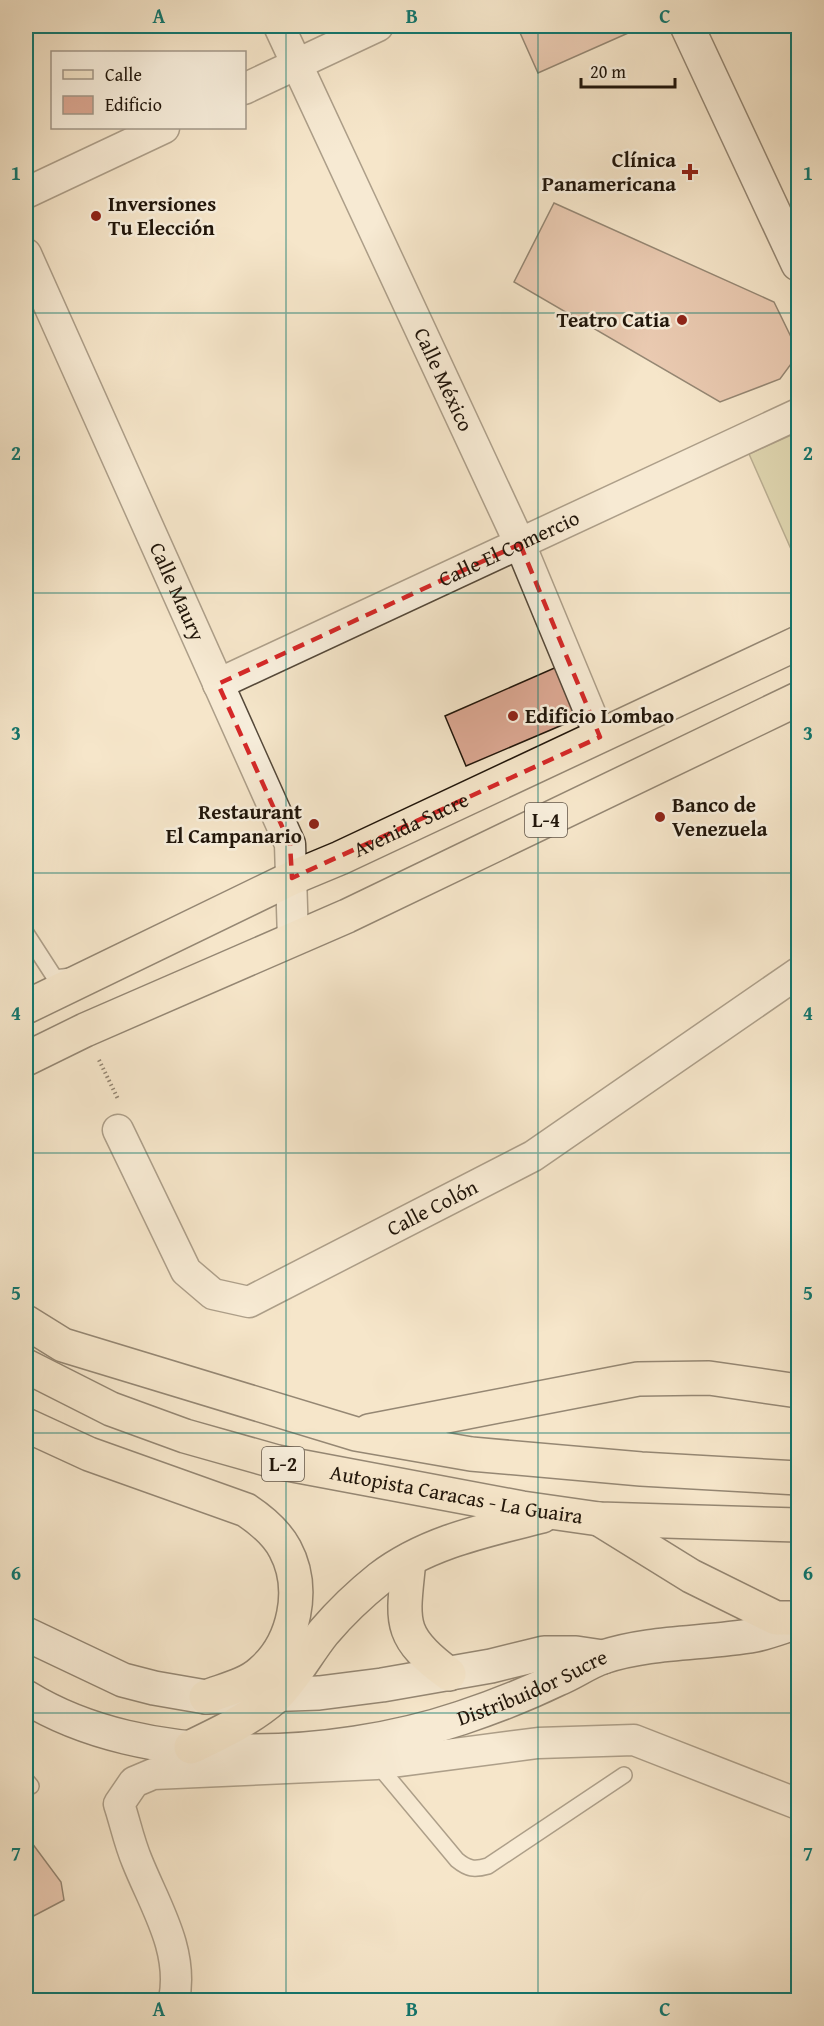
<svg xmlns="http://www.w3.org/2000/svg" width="824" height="2026" font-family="'Gentium Book Plus',serif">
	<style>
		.green { fill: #c4c391; stroke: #726c4e; stroke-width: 1.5 }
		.building { fill: #dca893; stroke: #20150a; stroke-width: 1.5 }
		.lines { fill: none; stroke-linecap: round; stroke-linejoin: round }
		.service-casing { stroke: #55493a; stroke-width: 18 }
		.minor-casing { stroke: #55493a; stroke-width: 33 }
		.secondary-casing { stroke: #20150a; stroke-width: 36 }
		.primary-casing { stroke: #20150a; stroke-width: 36 }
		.trunk-casing { stroke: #20150a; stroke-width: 36 }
		.path { stroke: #20150a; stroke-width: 4; stroke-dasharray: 1.5 3; stroke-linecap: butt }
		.service { stroke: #f8efdd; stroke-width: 15 }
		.minor { stroke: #f8efdd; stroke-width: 30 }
		.secondary { stroke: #f8efdd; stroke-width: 33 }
		.primary { stroke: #f5e6ca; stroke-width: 33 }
		.trunk { stroke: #f5e6ca; stroke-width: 33 }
		.marked { fill: none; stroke: #d62828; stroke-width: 4.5; stroke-dasharray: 12 8; stroke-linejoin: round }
		.grid { fill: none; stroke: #0f766e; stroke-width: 1.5; stroke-opacity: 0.55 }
		.poi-dot { fill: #8f2418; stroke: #f8efdd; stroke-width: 2 }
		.labels { text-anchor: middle; stroke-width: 5; stroke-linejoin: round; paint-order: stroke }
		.shield { fill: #f8efdd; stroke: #615649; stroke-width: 1.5 }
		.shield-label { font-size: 20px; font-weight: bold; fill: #20150a }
		.poi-label { font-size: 21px; font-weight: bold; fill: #20150a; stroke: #f8efdd; text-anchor: end }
		.street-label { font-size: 21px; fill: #20150a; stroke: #f8efdd }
		.neatline { fill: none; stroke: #0f766e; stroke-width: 2 }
		.grid-label { font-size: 20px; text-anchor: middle; font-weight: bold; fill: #0f766e }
	</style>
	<rect width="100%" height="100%" fill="#f5e6ca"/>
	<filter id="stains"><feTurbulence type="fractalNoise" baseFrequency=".00333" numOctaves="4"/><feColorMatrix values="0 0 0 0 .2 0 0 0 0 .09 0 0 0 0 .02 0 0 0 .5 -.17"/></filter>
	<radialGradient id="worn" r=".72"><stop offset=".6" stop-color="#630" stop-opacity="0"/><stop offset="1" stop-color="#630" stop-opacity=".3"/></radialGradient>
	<!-- green -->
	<path class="green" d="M 798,432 L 798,565 L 749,454 Z"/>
	<!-- building -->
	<path class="building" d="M 517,26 L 644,26 L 538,73 Z
		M 554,203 L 774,302 L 792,339 L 791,364 L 780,379 L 720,402 L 514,282 Z
		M 559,666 L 581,717 L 466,766 L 445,716 Z
		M 26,1835 L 61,1882 L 64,1900 L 26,1920 Z"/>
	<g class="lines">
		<!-- service casing -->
		<g class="service-casing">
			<path id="service" d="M 26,933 L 55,978 L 71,976
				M 377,1764 L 457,1860 C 468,1869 474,1870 488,1866 L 624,1775
				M 26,1780 L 31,1786"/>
		</g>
		<!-- minor casing -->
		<g class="minor-casing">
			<g id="minor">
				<path id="s1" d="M 279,26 L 520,544 L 600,737"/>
				<path d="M 244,89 L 378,26"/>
				<path d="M 26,193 L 164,128"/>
				<path id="s2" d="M 26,254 L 290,844 L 293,939"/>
				<path id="s3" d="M 218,684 L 798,414"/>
				<path id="s4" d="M 118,1130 L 186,1271 L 213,1294 L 249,1302 L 533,1156 L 798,973"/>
				<path d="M 174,2000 C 184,1950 155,1906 137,1861 C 129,1842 125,1822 119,1804 L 134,1782 L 153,1774 L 377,1764 L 538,1743 L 634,1740 L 798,1804"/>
			</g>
		</g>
		<!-- secondary casing -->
		<g class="secondary-casing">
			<g id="secondary">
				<path d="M 687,26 L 798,264"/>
				<path d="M 26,1634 L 123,1680 L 154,1688 L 206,1697 L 319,1693 L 382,1685 L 491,1666 L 544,1653 L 576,1653 L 603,1657"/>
				<path id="s5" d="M 26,1697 C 144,1770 333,1761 461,1718 C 494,1707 527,1694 558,1679 C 573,1673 588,1662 603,1657 C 652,1641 705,1644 755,1635 C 770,1632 784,1626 798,1622"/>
			</g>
		</g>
		<!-- primary casing -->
		<g class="primary-casing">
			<g id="primary">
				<path id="s6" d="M 26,1007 L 292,878 L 340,858 L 798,643"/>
				<path d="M 26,1059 L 85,1030 L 347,916 L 798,699"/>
			</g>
		</g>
		<!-- trunk casing -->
		<g class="trunk-casing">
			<g id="trunk">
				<path d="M 26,1322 L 63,1345 L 356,1434 L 471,1454 L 641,1469 L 798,1478"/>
				<path id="s7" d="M 26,1366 L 111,1409 L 185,1436 L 277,1462 L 522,1508 L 599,1519 L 798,1525"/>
				<path d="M 26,1425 L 89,1454 L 246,1510 C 261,1520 276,1532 285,1549 C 306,1588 295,1643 261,1672 C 247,1685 224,1690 206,1697"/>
				<path d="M 369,1431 L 638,1379 L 709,1378 L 798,1391"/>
				<path d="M 599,1519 L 691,1576 L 776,1618 L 798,1618"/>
				<path d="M 409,1560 C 403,1621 396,1635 449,1674"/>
				<path d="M 191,1747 C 220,1733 250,1719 274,1698 C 294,1679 307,1653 324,1632 C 341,1612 360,1594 380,1578 C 427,1542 487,1530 542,1516"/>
			</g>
		</g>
		<!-- path -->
		<path class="path" d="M 99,1060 L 118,1099"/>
		<!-- service -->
		<use href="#service" class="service"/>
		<!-- minor -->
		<use href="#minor" class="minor"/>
		<!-- secondary -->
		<use href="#secondary" class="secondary"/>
		<!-- primary -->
		<use href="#primary" class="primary"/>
		<!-- trunk -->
		<use href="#trunk" class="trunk"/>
	</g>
	<!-- marked area -->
	<path d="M0 0H824V2026H0ZM 520,544 L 600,737 L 292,878 L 290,844 L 218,684 Z" fill="#f5e6ca" fill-opacity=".55" fill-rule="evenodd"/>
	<path class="marked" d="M 520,544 L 600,737 L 292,878 L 290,844 L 218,684 Z"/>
	<!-- grid -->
	<path class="grid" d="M 286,26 L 286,2000M 538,26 L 538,2000M 26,313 L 798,313M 26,593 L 798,593M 26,873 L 798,873M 26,1153 L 798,1153M 26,1433 L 798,1433M 26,1713 L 798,1713"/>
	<!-- markers -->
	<g class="poi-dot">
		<path d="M687 163h6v6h6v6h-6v6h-6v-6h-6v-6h6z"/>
		<circle cx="96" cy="216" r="6"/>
		<circle cx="682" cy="320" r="6"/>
		<circle cx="513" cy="716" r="6"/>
		<circle cx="660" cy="817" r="6"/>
		<circle cx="314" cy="824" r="6"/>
	</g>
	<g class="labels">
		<!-- shield labels -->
		<g class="shield">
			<rect x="525" y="803" width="42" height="34" rx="4.5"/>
			<rect x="262" y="1447" width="42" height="34" rx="4.5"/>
		</g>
		<g class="shield-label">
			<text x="546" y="827">L-4</text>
			<text x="283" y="1471">L-2</text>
		</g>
		<!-- poi labels -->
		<g class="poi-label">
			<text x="676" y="167">Clínica<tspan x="676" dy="24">Panamericana</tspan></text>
			<text x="108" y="211" text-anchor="start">Inversiones<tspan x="108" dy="24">Tu Elección</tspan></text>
			<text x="670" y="327">Teatro Catia</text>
			<text x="525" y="723" text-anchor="start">Edificio Lombao</text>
			<text x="672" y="812" text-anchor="start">Banco de<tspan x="672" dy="24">Venezuela</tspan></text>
			<text x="302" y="819">Restaurant<tspan x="302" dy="24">El Campanario</tspan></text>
		</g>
		<!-- street labels -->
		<g class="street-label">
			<text dy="7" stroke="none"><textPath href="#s1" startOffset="390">Calle México</textPath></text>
			<text dy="7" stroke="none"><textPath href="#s3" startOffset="321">Calle El Comercio</textPath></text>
			<text dy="7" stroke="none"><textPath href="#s2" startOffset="370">Calle Maury</textPath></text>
			<text dy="7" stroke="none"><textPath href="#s6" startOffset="426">Avenida Sucre</textPath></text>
			<text dy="7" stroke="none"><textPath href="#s4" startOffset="435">Calle Colón</textPath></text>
			<text dy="7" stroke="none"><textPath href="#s7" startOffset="452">Autopista Caracas - La Guaira</textPath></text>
			<text dy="7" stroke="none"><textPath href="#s5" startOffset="525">Distribuidor Sucre</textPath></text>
		</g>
	</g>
	<!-- margin -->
	<rect width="824" height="2026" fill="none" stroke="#f5e6ca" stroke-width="66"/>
	<!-- legend -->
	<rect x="51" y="51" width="195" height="78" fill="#f8efdd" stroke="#a29889" stroke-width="1.5"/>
	<rect x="63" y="70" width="30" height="9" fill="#f5e6ca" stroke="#a29889" stroke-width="1.5"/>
	<text x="105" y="81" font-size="18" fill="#20150a">Calle</text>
	<rect x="63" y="96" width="30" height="18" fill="#dca893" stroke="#a29889" stroke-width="1.5"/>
	<text x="105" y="111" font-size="18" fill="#20150a">Edificio</text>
	<!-- scale -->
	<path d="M581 78v9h94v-9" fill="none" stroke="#20150a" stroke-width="3"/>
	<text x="590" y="78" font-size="18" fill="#20150a" stroke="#f8efdd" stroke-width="4.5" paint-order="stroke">20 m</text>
	<rect x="33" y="33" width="758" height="1960" class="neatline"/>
	<g class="grid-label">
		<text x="159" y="23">A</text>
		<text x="412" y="23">B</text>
		<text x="665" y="23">C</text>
		<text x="16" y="180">1</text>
		<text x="808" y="180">1</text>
		<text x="16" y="460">2</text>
		<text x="808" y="460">2</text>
		<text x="16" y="740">3</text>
		<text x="808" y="740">3</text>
		<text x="16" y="1020">4</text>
		<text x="808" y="1020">4</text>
		<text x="16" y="1300">5</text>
		<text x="808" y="1300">5</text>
		<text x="16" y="1580">6</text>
		<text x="808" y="1580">6</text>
		<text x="16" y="1860">7</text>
		<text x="808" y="1860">7</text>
		<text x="159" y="2016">A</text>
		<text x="412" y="2016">B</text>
		<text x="665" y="2016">C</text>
	</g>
	<rect width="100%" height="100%" filter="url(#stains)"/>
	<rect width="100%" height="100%" fill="url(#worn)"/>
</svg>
